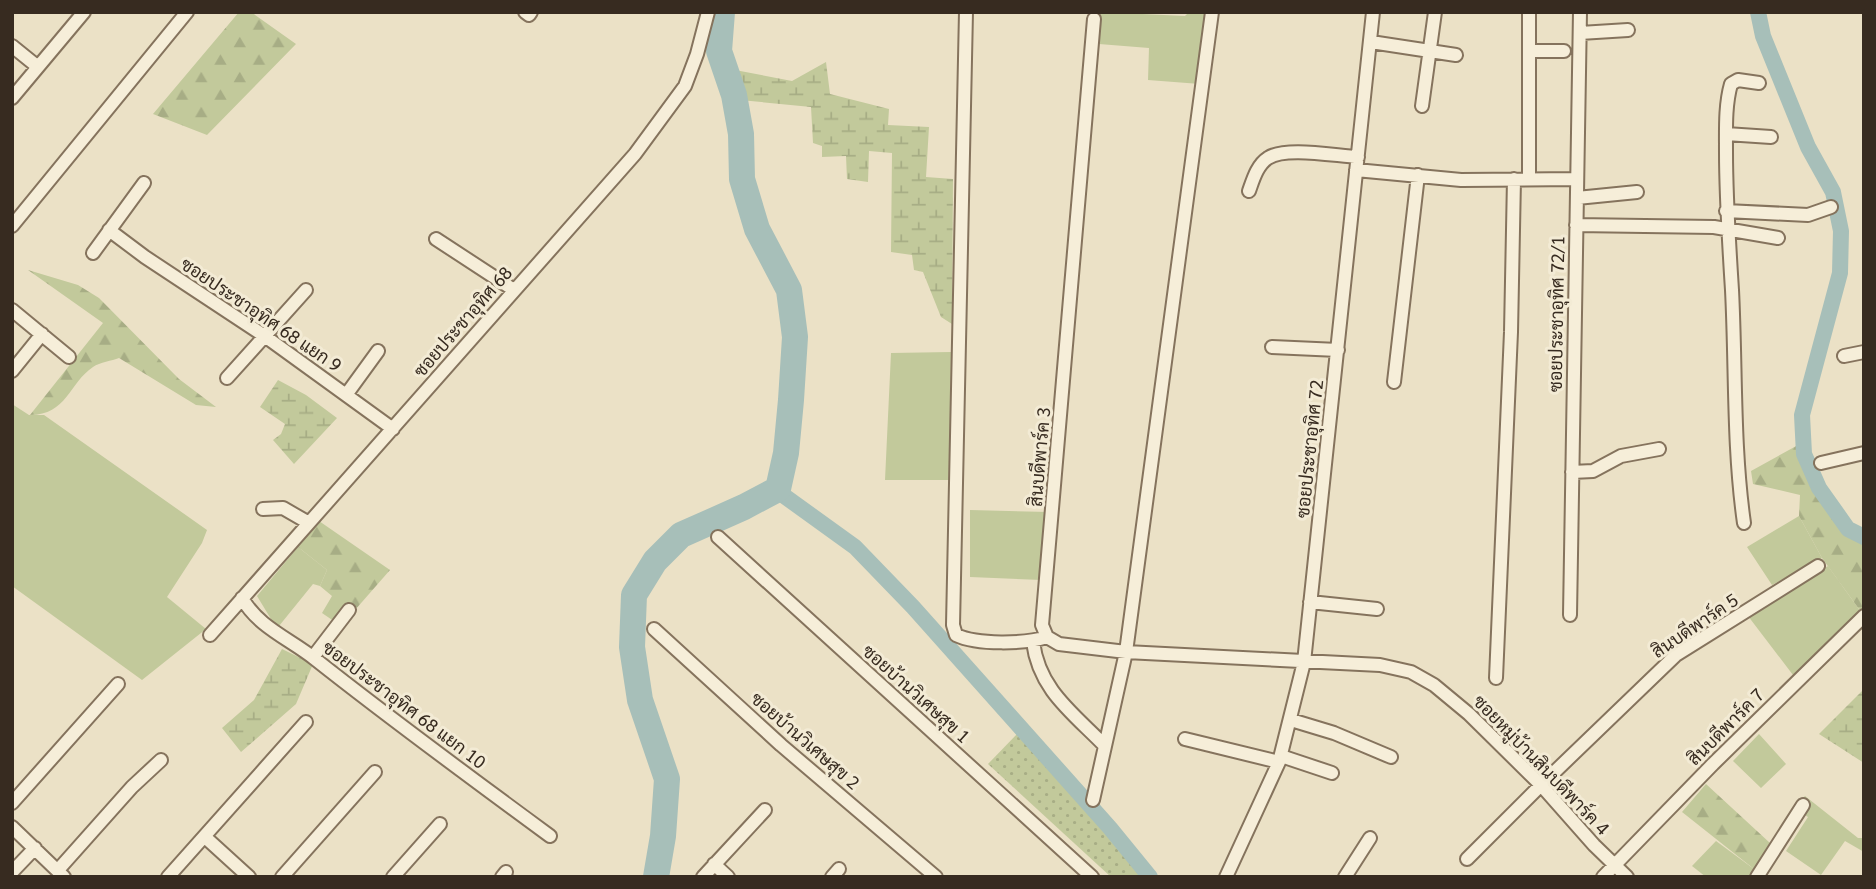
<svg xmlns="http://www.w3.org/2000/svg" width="1876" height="889" font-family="Georgia,Sarabun,serif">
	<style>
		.grass { fill: #c2c99b }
		.forest { fill: url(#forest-firs) }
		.wetland { fill: url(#wetland-marsh) }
		.park { fill: url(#park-dots) }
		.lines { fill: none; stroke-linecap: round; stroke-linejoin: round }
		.canal { stroke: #a7bfb9; stroke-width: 16 }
		.river { stroke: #a7bfb9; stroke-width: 26 }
		.street-casing { stroke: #85735d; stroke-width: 16 }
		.street { stroke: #f6eed9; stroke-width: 12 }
		.labels { text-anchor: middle; stroke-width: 6; stroke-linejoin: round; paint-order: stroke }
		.street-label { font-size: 18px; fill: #372b20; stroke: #f3ebd5 }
	</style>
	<defs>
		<pattern id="forest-firs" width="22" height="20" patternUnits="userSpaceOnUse" patternTransform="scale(1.75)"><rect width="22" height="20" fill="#c2c99b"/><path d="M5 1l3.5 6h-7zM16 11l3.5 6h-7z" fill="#a7ad85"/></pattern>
		<pattern id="wetland-marsh" width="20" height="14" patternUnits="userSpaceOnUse" patternTransform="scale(1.75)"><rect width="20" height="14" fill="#c2c99b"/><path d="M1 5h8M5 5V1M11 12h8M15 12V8" fill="none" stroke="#a7ad85"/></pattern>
		<pattern id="park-dots" width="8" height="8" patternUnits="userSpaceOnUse" patternTransform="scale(1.75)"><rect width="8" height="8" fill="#c2c99b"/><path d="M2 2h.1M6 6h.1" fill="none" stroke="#a7ad85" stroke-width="1.8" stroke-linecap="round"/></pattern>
	</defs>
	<rect width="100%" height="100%" fill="#ebe1c6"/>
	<!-- grass -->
	<path class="grass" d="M 1100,12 L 1185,16 L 1189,12 L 1209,12 L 1200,84 L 1148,80 L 1149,48 L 1099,44 Z
		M 951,352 L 950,480 L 885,480 L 891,353 Z
		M 12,404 L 29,415 L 44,415 L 207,530 L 202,543 L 167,597 L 206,629 L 142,680 L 12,586 Z
		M 970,510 L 1049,512 L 1042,580 L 970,577 Z
		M 1799,516 L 1822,558 L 1772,585 L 1747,547 Z
		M 298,547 L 327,570 L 320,586 L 313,584 L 279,626 L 274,624 L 257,596 Z
		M 1828,566 L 1861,612 L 1793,675 L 1748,616 Z
		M 1759,734 L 1786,764 L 1761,788 L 1733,761 Z
		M 1805,796 L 1858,838 L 1864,838 L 1864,852 L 1845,841 L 1821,875 L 1786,851 L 1808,817 L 1793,808 Z
		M 1716,841 L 1754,869 L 1748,877 L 1706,877 L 1692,866 Z"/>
	<!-- forest -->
	<path class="forest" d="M 239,12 L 251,12 L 296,44 L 207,135 L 153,114 Z
		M 28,270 L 78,285 L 99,298 L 179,379 L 216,407 L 196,405 L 119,358 C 112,361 100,362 93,367 C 69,383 67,415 30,415 L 103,323 Z
		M 1798,445 C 1810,483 1828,522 1864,541 L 1864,616 L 1822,558 L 1799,516 L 1800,495 L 1753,484 L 1751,471 Z
		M 319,521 L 390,570 L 341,626 L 322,613 L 332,596 L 320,586 L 327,570 L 298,547 Z
		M 1706,784 L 1770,843 L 1754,869 L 1682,812 Z"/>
	<!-- wetland -->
	<path class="wetland" d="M 826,62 L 830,94 L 889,109 L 888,125 L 929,127 L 926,177 L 953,179 L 952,324 L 941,317 L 923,272 L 914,270 L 912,255 L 891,252 L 892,153 L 869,151 L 868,182 L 847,179 L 846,156 L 822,157 L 822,146 L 813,143 L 811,107 L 740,100 L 735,70 L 792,81 Z
		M 278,380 L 306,395 L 337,418 L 294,464 L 273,440 L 281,434 L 285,424 L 260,407 Z
		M 282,649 L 313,664 L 296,704 L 241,752 L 222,728 L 254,700 Z
		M 1864,689 L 1864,763 L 1819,734 Z"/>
	<!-- park -->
	<path class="park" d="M 1018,733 L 1149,877 L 1111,877 L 988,764 Z"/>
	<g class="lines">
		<!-- canal -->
		<path class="canal" d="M 1758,12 L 1763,36 L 1808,147 L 1833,192 L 1841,231 L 1840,273 L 1802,415 L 1804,454 L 1819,488 L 1848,529 L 1864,537
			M 776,490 L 855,547 L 913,607 L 1110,828 L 1150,877"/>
		<!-- river -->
		<path class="river" d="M 656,877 L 663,836 L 667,779 L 640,700 L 632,647 L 634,595 L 655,561 L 681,535 L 744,507 L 778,489 L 786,453 L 791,400 L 795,337 L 789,290 L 757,229 L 742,179 L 741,134 L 734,95 L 719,51 L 722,12"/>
		<!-- street casing -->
		<g class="street-casing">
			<path id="street" d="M 525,12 L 529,15 L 531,12
				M 966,12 L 953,625 L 956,635 C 977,645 1025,644 1047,637
				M 1094,19 L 1042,625 L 1047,637 L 1059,644 L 1126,652 L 1380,665 L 1411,672 L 1434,685 L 1469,714 L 1541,785 L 1594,845 L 1627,877
				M 1580,33 L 1628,30
				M 1371,42 L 1456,55
				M 12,46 L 38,67
				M 1529,51 L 1564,51
				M 12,98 L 84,12
				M 1422,106 L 1435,12
				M 1726,134 L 1771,137
				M 1356,170 L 1461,180 L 1577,179
				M 1529,179 L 1529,12
				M 1249,191 C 1253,180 1257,165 1268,158 C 1285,146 1336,156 1358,157
				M 1577,198 L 1637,192
				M 1726,211 L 1808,215 L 1831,207
				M 1576,225 L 1714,227 L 1778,238
				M 12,226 L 187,12
				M 109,230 L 145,257 L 266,337 L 393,429
				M 436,239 L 514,290
				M 93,253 L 144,183
				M 12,310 L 69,357
				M 1272,347 L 1338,350
				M 1844,356 L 1864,352
				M 12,371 L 42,334
				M 227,378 L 306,290
				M 1394,382 L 1418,175
				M 346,395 L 378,351
				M 1821,463 L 1864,453
				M 1572,472 L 1593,471 L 1621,456 L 1659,449
				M 263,509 L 283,508 L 309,523
				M 1744,523 C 1733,446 1736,368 1732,290 C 1729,244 1726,198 1726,152 C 1726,129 1725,105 1731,84 L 1738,80 L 1759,83
				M 718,537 L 1092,877
				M 242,598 C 258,627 290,639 315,659 C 392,720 471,778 550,836
				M 1310,602 L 1377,609
				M 1570,615 L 1580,12
				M 654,629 L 781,745 L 936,877
				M 210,635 L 635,154 L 685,86 L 697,54 L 708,12
				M 1033,642 C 1039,690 1073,713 1105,746
				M 313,657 L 349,610
				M 1496,678 L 1511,332 L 1514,179
				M 1291,720 L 1334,733 L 1391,757
				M 1185,739 L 1279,762
				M 1281,756 L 1332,773
				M 1093,800 L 1126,652 L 1212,12
				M 12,803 L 118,684
				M 12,827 L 64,877
				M 205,837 L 249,877
				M 1467,859 L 1541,785 L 1676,655 L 1818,566
				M 714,864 L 728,877
				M 58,870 L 132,787 L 161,760
				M 12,872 L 35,848
				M 168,877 L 306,722
				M 282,877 L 375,772
				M 393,877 L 440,824
				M 502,877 L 506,872
				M 703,877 L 765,810
				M 832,877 L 839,869
				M 1226,877 L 1279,762 L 1304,662 L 1373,12
				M 1345,877 L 1370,838
				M 1603,877 L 1713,764 L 1864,616
				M 1757,877 L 1803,805"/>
		</g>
		<!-- street -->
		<use href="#street" class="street"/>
	</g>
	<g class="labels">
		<!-- street labels -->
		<g class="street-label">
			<text transform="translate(1557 314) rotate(-89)" y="6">ซอยประชาอุทิศ 72/1</text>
			<text transform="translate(261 315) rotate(34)" y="6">ซอยประชาอุทิศ 68 แยก 9</text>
			<text transform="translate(463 322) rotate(-49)" y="6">ซอยประชาอุทิศ 68</text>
			<text transform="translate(1310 449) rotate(-84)" y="6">ซอยประชาอุทิศ 72</text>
			<text transform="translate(1040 457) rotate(-85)" y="6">สินบดีพาร์ค 3</text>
			<text transform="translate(1695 626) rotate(-34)" y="6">สินบดีพาร์ค 5</text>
			<text transform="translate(916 694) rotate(42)" y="6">ซอยบ้านวิเศษสุข 1</text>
			<text transform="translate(404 705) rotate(37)" y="6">ซอยประชาอุทิศ 68 แยก 10</text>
			<text transform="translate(1726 727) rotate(-45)" y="6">สินบดีพาร์ค 7</text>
			<text transform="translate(805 741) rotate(41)" y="6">ซอยบ้านวิเศษสุข 2</text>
			<text transform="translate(1541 765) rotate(46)" y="6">ซอยหมู่บ้านสินบดีพาร์ค 4</text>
		</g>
	</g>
	<!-- border -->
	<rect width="1876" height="889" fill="none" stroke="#372b20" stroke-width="28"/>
</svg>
